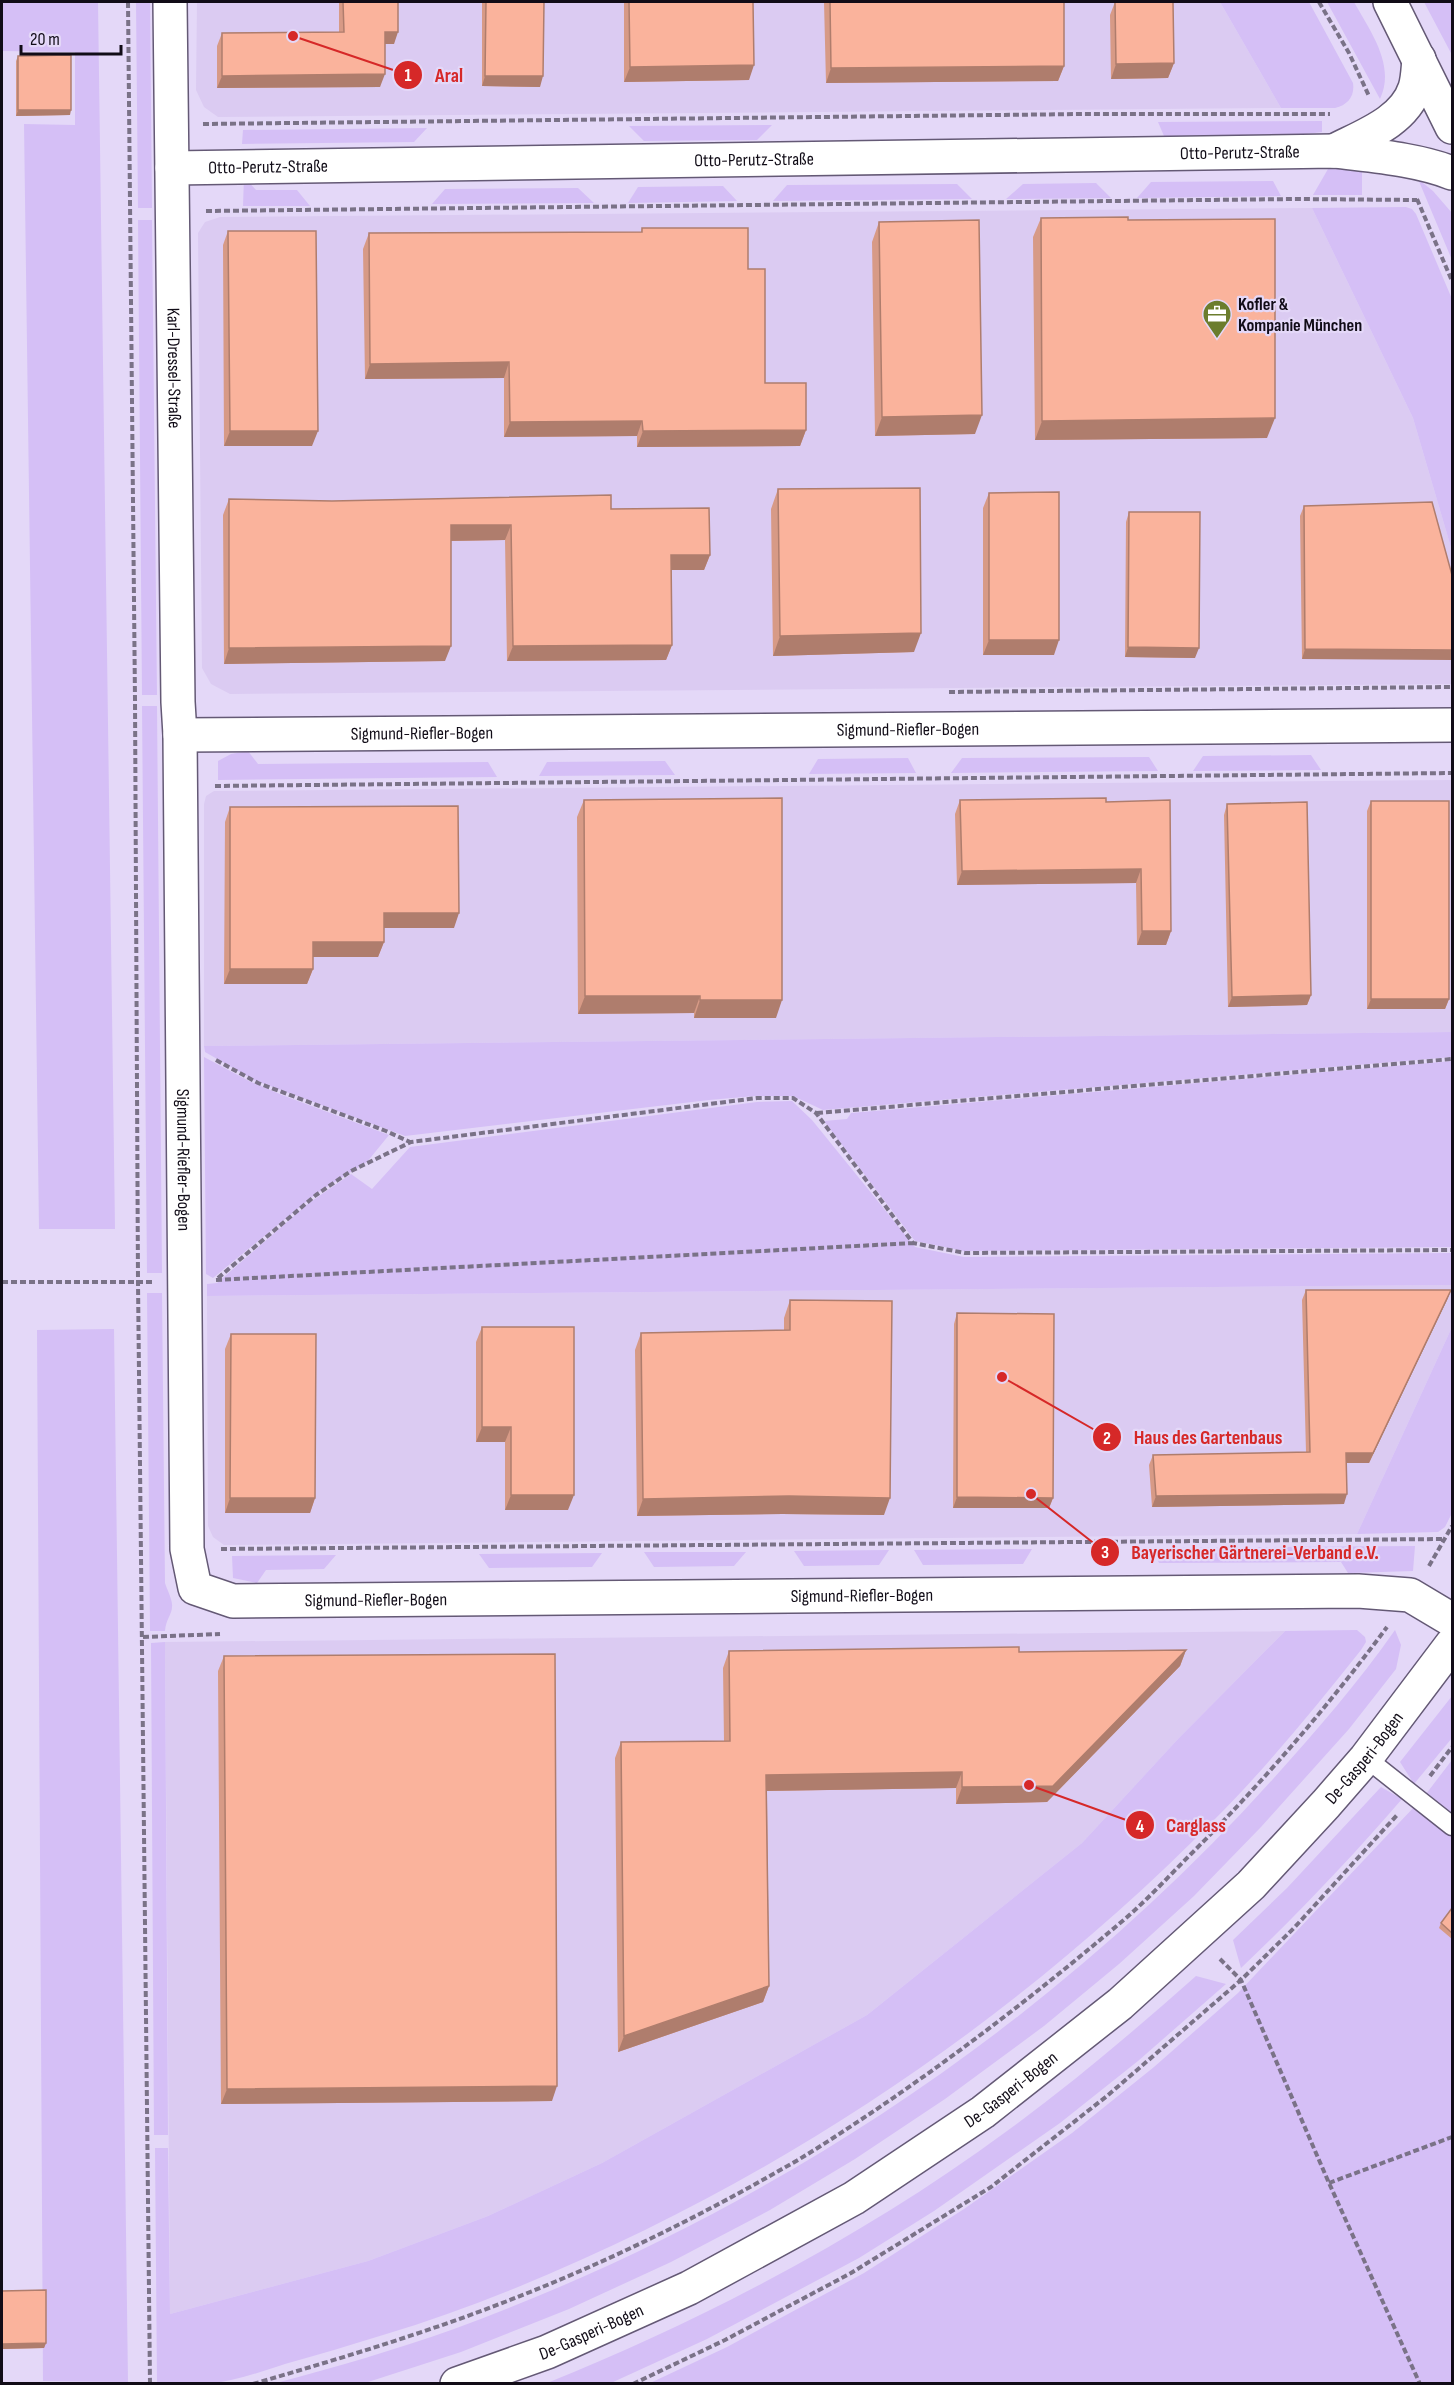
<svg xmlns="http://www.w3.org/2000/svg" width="1454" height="2385" font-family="'Sofia Sans Condensed',sans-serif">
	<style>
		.built { fill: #dbcbf2 }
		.green { fill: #d5bff6 }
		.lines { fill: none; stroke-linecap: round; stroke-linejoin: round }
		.lane-casing { stroke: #645975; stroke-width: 21 }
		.street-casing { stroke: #645975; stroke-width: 36 }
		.secondary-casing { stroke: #645975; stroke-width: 36 }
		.path { stroke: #7a7287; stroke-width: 4; stroke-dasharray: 6 3; stroke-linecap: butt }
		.lane { stroke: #fff; stroke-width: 18 }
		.street { stroke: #fff; stroke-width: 33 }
		.secondary { stroke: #fff; stroke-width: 33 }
		.wall { fill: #d79a86 }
		.shaded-wall { fill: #af7d6d }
		.building { fill: #fab39c; stroke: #af7d6d; stroke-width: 1.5 }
		.labels { text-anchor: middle; stroke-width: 4.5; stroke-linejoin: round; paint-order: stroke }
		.street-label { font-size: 18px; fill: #110c17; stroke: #e4d8f8 }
		.poi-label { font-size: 18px; font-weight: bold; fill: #110c17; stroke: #e4d8f8; text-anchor: start }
		.leader { fill: none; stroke: #d62828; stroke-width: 2 }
		.callout-dot { fill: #d62828; stroke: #e4d8f8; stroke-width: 2 }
		.mark-label { font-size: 18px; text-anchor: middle; font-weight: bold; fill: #fff }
		.callout-label { font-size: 20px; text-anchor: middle; font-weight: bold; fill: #d62828; stroke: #e4d8f8; stroke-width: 4.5; stroke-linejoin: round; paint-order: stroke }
	</style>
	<rect width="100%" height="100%" fill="#e4d8f8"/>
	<!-- built -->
	<path class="built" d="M 197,2 L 1220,2 L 1281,108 L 218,117 L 204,107 L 196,90 Z
		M 1312,208 L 1413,418 L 1452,551 L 1452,684 L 230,694 L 211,684 L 202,668 L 198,233 L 205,222 L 220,217 Z
		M 1452,780 L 1452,1032 L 204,1046 L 204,804 L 206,796 L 214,791 Z
		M 1452,1285 L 1452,1327 L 1357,1534 L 224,1545 L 213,1537 L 208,1526 L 207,1296 Z
		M 1285,1631 L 1178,1739 L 1082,1843 L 867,2015 L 602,2163 L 488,2216 L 368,2261 L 170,2314 L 165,1642 Z"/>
	<!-- green -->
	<path class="green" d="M 2,2 L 98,2 L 115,1229 L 39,1229 L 24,124 L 75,125 L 75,52 L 2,51 Z
		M 136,2 L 150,2 L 152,208 L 138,208 Z
		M 1220,2 L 1309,2 L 1353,83 C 1355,96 1348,105 1335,108 L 1281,108 Z
		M 1327,2 L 1354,2 C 1370,31 1396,65 1380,99 Z
		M 1424,2 L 1451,2 L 1452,55 Z
		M 1322,121 L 1322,132 L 1298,135 L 1164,136 L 1158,122 Z
		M 772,125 L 757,140 L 644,141 L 629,126 Z
		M 427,128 L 414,142 L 242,144 L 243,130 Z
		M 1362,168 L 1362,195 L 1313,195 L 1328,169 Z
		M 244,177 L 256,190 L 297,190 L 310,206 L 243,206 Z
		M 1418,179 L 1433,191 L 1452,213 L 1452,260 Z
		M 1273,181 L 1281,196 L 1137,198 L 1151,182 Z
		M 1096,183 L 1111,198 L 1006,199 L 1023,184 Z
		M 957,184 L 972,199 L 773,201 L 787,185 Z
		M 723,186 L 737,201 L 628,203 L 638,187 Z
		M 578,188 L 594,203 L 432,204 L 445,189 Z
		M 1406,207 L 1412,209 L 1416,214 L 1452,299 L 1452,551 L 1413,418 L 1312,208 Z
		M 138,220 L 152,220 L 157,695 L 142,695 Z
		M 142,706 L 157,706 L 162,1273 L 147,1273 Z
		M 248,751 L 258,764 L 488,762 L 497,777 L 218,780 L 218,761 L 231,754 Z
		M 1311,755 L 1321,770 L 1193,771 L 1203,756 Z
		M 1149,757 L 1158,771 L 951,773 L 962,758 Z
		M 908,758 L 916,773 L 809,774 L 818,759 Z
		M 665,761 L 675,775 L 539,776 L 547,762 Z
		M 1452,1032 L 1452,1057 L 823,1110 L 793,1096 L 755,1096 L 709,1100 L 405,1136 L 254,1080 L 205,1052 L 204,1046 Z
		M 204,1057 L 249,1081 L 282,1095 L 389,1135 L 367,1162 L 317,1193 L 213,1278 L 206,1274 Z
		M 1452,1061 L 1452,1247 L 964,1251 L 915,1241 L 824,1121 L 847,1119 L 851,1113 Z
		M 792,1101 L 812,1120 L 915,1247 L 964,1257 L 1452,1253 L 1452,1285 L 207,1296 L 207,1284 L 217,1283 L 309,1203 L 351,1174 L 372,1189 L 410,1147 L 757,1102 Z
		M 147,1293 L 162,1293 L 165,1583 C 167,1590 173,1600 172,1607 C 172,1614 166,1619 165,1631 L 150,1631 Z
		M 1452,1327 L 1452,1513 L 1445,1527 L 1438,1532 L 1357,1534 Z
		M 114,1329 L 128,2382 L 43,2381 L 37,1330 Z
		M 1415,1546 L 1413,1571 L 1348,1573 L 1341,1562 L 1159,1563 L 1152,1548 Z
		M 1032,1549 L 1023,1564 L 923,1565 L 914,1550 Z
		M 889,1550 L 879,1565 L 804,1566 L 794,1551 Z
		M 644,1552 L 746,1552 L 734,1566 L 654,1567 Z
		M 602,1553 L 592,1567 L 489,1568 L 479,1554 Z
		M 336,1555 L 324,1569 L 266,1570 L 257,1583 L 233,1578 L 232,1556 Z
		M 1357,1630 L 1365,1637 L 1366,1642 L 1361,1650 C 1314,1709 1267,1767 1214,1820 C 1048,1988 857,2126 645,2230 C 560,2271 474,2308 383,2335 C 350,2345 318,2355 285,2364 C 261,2372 234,2381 208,2384 C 191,2385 174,2384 157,2383 L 155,2148 L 168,2148 L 170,2314 L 368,2261 L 488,2216 L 602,2163 L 867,2015 L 1082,1843 L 1178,1739 L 1285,1631 Z
		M 1395,1630 L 1401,1645 L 1396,1669 L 1349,1729 L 1261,1827 L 1194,1896 L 1119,1964 L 1044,2026 L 945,2099 L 855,2159 L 770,2210 L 671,2262 L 569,2309 L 461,2352 L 365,2383 L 276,2383 C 336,2367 395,2350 454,2329 C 765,2215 1051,2026 1273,1779 C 1316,1731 1358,1683 1395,1630 Z
		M 165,1642 L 168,2135 L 154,2135 L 151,1643 Z
		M 1452,1696 L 1452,1738 L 1414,1784 L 1400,1762 Z
		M 1452,1760 L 1452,1813 L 1426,1794 Z
		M 1381,1787 L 1402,1799 C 1351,1858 1298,1914 1241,1968 L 1233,1940 L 1287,1888 Z
		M 1415,1806 L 1452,1837 L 1452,2383 L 648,2384 L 727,2347 L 864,2273 L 964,2209 L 1072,2133 L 1154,2067 L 1238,1993 Z
		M 1196,1976 L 1226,1984 L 1138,2061 L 1060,2123 L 934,2211 L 859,2258 L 707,2339 L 611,2383 L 547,2383 C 706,2319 869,2233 1007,2131 C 1073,2083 1135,2030 1196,1976 Z"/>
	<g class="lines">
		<!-- lane casing -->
		<g class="lane-casing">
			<path id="lane" d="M 1366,1758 L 1452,1826"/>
		</g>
		<!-- street casing -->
		<g class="street-casing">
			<g id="street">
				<path id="s1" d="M 170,2 L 178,702 L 180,735 L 187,1549 L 195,1588 L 233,1601 L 1358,1591 L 1410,1595 L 1452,1620"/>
				<path d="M 1334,151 C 1363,136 1404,122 1415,88 C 1418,79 1418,68 1419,59"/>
				<path id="s2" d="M 172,168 L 1334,151 C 1373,156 1416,159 1452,173"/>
				<path id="s3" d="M 180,735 L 1452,725"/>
			</g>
		</g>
		<!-- secondary casing -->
		<g class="secondary-casing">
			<g id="secondary">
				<path d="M 1390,2 L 1452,127"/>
				<path id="s4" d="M 457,2384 L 547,2352 L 689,2288 L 854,2198 L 983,2112 L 1120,2004 L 1251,1885 L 1326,1804 L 1366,1758 L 1452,1644"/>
			</g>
		</g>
		<!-- path -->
		<path class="path" d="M 128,2 L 135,700 L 138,1282 L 150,2384
			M 1319,2 L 1349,53 L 1369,96
			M 203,124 L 1083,114 L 1330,114
			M 1417,199 L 1452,281
			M 206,211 L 1295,199 L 1417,200
			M 949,692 L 1452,687
			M 215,786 L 1452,773
			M 216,1060 L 258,1083 L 386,1131 L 410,1142
			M 817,1113 L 1452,1059
			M 218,1278 L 316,1195 L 351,1171 L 411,1142 L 757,1098 L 793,1098 L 816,1113 L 913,1243 L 965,1253 L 1452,1250
			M 216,1280 L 913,1243
			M 2,1282 L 152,1282
			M 221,1549 L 1444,1539
			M 1429,1566 L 1452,1526
			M 143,1637 L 220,1634
			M 1430,1776 L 1452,1747
			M 1220,1959 L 1241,1980 L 1329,2183 L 1420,2384
			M 1329,2183 L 1452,2137
			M 253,2384 C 345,2357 436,2330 525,2294 C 613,2259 700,2216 782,2169 C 813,2152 842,2132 871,2113 C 960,2053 1045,1987 1126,1918 C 1149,1898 1170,1875 1191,1854 C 1262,1783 1327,1708 1387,1627
			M 633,2384 L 725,2340 L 851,2273 L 991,2187 L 1107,2096 L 1241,1980 L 1294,1928 L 1398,1814"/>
		<!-- lane -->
		<use href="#lane" class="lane"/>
		<!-- street -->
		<use href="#street" class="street"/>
		<!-- secondary -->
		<use href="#secondary" class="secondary"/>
	</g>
	<!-- wall -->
	<path class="wall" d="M 339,2 L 398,2 L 394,44 L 385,44 L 380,87 L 217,88 L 217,46 L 222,33 L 339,32 Z
		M 482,2 L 544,2 L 540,87 L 482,86 Z
		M 624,2 L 753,2 L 749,80 L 624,82 Z
		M 824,2 L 1064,2 L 1064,66 L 1058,81 L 826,83 Z
		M 1115,2 L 1174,63 L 1168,78 L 1111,79 L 1110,15 Z
		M 18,56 L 70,115 L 16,116 L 16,61 Z
		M 1041,218 L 1128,220 L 1267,438 L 1035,440 L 1033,237 Z
		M 879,222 L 975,434 L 875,436 L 872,242 Z
		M 642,228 L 748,269 L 765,383 L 806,430 L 800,446 L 637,447 L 637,436 L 504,437 L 504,378 L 365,379 L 363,249 L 369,233 L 641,232 Z
		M 228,231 L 312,446 L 224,446 L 223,245 Z
		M 778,489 L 914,652 L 773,656 L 771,509 Z
		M 989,493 L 1054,655 L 983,655 L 983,508 Z
		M 229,499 L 332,501 L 611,509 L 710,555 L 704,570 L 671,570 L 672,645 L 666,660 L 507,661 L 505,540 L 451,541 L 445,661 L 224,664 L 223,515 Z
		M 1304,506 L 1452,575 L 1302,659 L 1300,516 Z
		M 1129,512 L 1195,658 L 1125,657 L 1126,522 Z
		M 584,800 L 776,1018 L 694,1018 L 694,1013 L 578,1014 L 577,817 Z
		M 960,800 L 1106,802 L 1170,800 L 1171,931 L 1166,945 L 1137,945 L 1136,883 L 957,885 L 955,814 Z
		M 1371,801 L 1449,999 L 1445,1009 L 1367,1009 L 1367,811 Z
		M 1227,804 L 1311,995 L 1307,1005 L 1228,1007 L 1224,815 Z
		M 230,807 L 454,928 L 384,928 L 384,942 L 378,957 L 313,957 L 313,969 L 307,984 L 224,984 L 225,822 Z
		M 1306,1290 L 1451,1290 L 1447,1300 L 1369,1463 L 1346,1463 L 1344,1504 L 1152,1507 L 1149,1465 L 1153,1455 L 1306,1452 L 1302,1300 Z
		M 790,1300 L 884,1515 L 782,1514 L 637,1516 L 635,1350 L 641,1333 L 784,1330 L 784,1318 Z
		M 957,1313 L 1053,1498 L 1049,1508 L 953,1508 L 954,1324 Z
		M 482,1327 L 568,1510 L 505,1510 L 505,1442 L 476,1442 L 476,1342 Z
		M 231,1334 L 315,1498 L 310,1513 L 225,1513 L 225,1349 Z
		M 1186,1650 L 1180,1666 L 1047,1802 L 956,1804 L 956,1788 L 767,1791 L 769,1986 L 763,2002 L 618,2052 L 615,1758 L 621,1742 L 724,1741 L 723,1668 L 729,1651 L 1019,1652 Z
		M 224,1656 L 552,2101 L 221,2104 L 218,1671 Z
		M 1452,1908 L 1452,1939 L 1439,1928 L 1441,1923 Z
		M 2,2291 L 46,2343 L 44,2348 L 2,2349 Z"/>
	<!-- shaded-wall -->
	<path class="shaded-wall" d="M 385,32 L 398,32 L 394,44 L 380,44 Z
		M 1174,63 L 1168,78 L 1111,79 L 1116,64 Z
		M 754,65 L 749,80 L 624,82 L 630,67 Z
		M 1064,66 L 1058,81 L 826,83 L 831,68 Z
		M 385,74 L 380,87 L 217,88 L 222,76 Z
		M 485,76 L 543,76 L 540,87 L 482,86 Z
		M 18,110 L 71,110 L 70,115 L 16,116 Z
		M 509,362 L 504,378 L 365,379 L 370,364 Z
		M 982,415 L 975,434 L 875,436 L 882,417 Z
		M 1275,418 L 1267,438 L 1035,440 L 1042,421 Z
		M 642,421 L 637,436 L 504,437 L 510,422 Z
		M 806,430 L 800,446 L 637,447 L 643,431 Z
		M 230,431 L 318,431 L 312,446 L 224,446 Z
		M 451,525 L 511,525 L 505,540 L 445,541 Z
		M 671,555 L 710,555 L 704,570 L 665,570 Z
		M 921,633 L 914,652 L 773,656 L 780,636 Z
		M 989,640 L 1059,640 L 1054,655 L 983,655 Z
		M 672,645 L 666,660 L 507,661 L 513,646 Z
		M 451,646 L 445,661 L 224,664 L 229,648 Z
		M 1128,647 L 1199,648 L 1195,658 L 1125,657 Z
		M 1305,649 L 1452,650 L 1452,660 L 1302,659 Z
		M 1141,869 L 1136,883 L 957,885 L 962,871 Z
		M 384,913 L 459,913 L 454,928 L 379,928 Z
		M 1142,931 L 1171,931 L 1166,945 L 1137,945 Z
		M 313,942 L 384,942 L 378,957 L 307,957 Z
		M 230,969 L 313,969 L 307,984 L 224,984 Z
		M 1311,995 L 1307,1005 L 1228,1007 L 1232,997 Z
		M 585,996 L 700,996 L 694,1013 L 578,1014 Z
		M 1371,999 L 1449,999 L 1445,1009 L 1367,1009 Z
		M 700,1000 L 782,1000 L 776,1018 L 694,1018 Z
		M 1451,1290 L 1447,1300 L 1369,1463 L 1342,1463 L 1346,1453 Z
		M 482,1427 L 511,1427 L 505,1442 L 476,1442 Z
		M 1347,1494 L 1344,1504 L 1152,1507 L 1156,1496 Z
		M 511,1495 L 574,1495 L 568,1510 L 505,1510 Z
		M 789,1496 L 890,1498 L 884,1515 L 782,1514 L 637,1516 L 643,1499 Z
		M 957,1497 L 1053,1498 L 1049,1508 L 953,1508 Z
		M 230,1498 L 315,1498 L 310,1513 L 225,1513 Z
		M 1186,1650 L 1180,1666 L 1047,1802 L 956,1804 L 962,1787 Z
		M 962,1772 L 956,1788 L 760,1791 L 766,1775 Z
		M 769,1986 L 763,2002 L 618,2052 L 624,2036 Z
		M 557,2086 L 552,2101 L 221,2104 L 227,2089 Z
		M 46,2343 L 44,2348 L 2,2349 L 2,2344 Z"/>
	<!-- building -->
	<path class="building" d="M 343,2 L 398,2 L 398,32 L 385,32 L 385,74 L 222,76 L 222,33 L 344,32 Z
		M 486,2 L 544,2 L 543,76 L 485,76 Z
		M 629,2 L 753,2 L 754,65 L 630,67 Z
		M 830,2 L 1064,2 L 1064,66 L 831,68 Z
		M 1115,2 L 1173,2 L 1174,63 L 1116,64 Z
		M 71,55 L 71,110 L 18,110 L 18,56 Z
		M 1128,217 L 1128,220 L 1275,219 L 1275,418 L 1042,421 L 1041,218 Z
		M 979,220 L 982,415 L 882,417 L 879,222 Z
		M 642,228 L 748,228 L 748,269 L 765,269 L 765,383 L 806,383 L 806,430 L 643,431 L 642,421 L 510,422 L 509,362 L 370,364 L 369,233 L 642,232 Z
		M 228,231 L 316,231 L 318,431 L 230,431 Z
		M 920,488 L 921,633 L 780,636 L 778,489 Z
		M 1059,492 L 1059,640 L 989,640 L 989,493 Z
		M 611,495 L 611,509 L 709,508 L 710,555 L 671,555 L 672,645 L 513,646 L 511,525 L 451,525 L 451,646 L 229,648 L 229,499 L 332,501 Z
		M 1432,502 L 1452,575 L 1452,650 L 1305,649 L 1304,506 Z
		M 1129,512 L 1200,512 L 1199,648 L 1128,647 Z
		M 782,798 L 782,1000 L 700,1000 L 700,996 L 585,996 L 584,800 Z
		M 1106,798 L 1106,802 L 1170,800 L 1171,931 L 1142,931 L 1141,869 L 962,871 L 960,800 Z
		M 1371,801 L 1449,801 L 1449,999 L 1371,999 Z
		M 1307,802 L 1311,995 L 1232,997 L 1227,804 Z
		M 458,806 L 459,913 L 384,913 L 384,942 L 313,942 L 313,969 L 230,969 L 230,807 Z
		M 1306,1290 L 1451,1290 L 1373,1453 L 1346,1453 L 1347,1494 L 1156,1496 L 1153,1455 L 1310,1452 Z
		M 790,1300 L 892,1301 L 890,1498 L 789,1496 L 643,1499 L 641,1333 L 790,1330 Z
		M 957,1313 L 1054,1314 L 1053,1498 L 957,1497 Z
		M 482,1327 L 574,1327 L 574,1495 L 511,1495 L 511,1427 L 482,1427 Z
		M 231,1334 L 316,1334 L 315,1498 L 230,1498 Z
		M 1019,1647 L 1019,1652 L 1186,1650 L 1053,1786 L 962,1787 L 962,1772 L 766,1775 L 769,1986 L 624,2036 L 621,1742 L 730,1741 L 729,1651 Z
		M 555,1654 L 557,2086 L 227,2089 L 224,1656 Z
		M 1452,1908 L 1452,1933 L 1441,1923 Z
		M 46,2290 L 46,2343 L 2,2344 L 2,2291 Z"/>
	<!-- icons -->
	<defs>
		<g id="office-pin" transform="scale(1.5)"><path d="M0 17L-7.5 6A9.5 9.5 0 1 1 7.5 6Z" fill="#6b7d2d" stroke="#e4d8f8"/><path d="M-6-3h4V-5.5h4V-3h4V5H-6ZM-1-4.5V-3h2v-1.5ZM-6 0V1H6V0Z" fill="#fff"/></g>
	</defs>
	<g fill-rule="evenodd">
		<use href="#office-pin" x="1217" y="314"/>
	</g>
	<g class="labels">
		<!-- street labels -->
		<g class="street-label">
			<text dy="6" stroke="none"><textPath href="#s2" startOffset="1068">Otto-Perutz-Straße</textPath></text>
			<text dy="6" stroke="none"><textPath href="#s2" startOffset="582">Otto-Perutz-Straße</textPath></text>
			<text dy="6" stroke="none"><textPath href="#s2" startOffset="96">Otto-Perutz-Straße</textPath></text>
			<text dy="6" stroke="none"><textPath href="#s1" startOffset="366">Karl-Dressel-Straße</textPath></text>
			<text dy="6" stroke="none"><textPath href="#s3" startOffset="728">Sigmund-Riefler-Bogen</textPath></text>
			<text dy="6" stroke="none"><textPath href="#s3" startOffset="242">Sigmund-Riefler-Bogen</textPath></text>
			<text dy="6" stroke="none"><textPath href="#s1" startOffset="1158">Sigmund-Riefler-Bogen</textPath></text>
			<text dy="6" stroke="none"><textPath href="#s1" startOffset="2256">Sigmund-Riefler-Bogen</textPath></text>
			<text dy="6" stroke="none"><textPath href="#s1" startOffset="1770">Sigmund-Riefler-Bogen</textPath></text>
			<text dy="6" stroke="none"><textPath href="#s4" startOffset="1116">De-Gasperi-Bogen</textPath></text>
			<text dy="6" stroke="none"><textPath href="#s4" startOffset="630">De-Gasperi-Bogen</textPath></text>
			<text dy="6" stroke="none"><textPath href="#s4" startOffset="144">De-Gasperi-Bogen</textPath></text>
		</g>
		<!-- poi labels -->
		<g class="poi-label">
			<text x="1238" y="310">Kofler &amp;<tspan x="1238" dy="21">Kompanie München</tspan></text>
		</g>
	</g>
	<!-- callouts -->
	<path class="leader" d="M293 36L408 75M1002 1377L1107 1437M1031 1494L1105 1552M1029 1785L1140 1825"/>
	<g class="callout-dot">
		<circle cx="293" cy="36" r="6"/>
		<circle cx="1002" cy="1377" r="6"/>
		<circle cx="1031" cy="1494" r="6"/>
		<circle cx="1029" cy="1785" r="6"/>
		<circle cx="408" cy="75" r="15"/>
		<circle cx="1107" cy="1437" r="15"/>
		<circle cx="1105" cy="1552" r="15"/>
		<circle cx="1140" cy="1825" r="15"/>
	</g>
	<g class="mark-label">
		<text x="408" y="81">1</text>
		<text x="1107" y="1444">2</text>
		<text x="1105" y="1558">3</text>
		<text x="1140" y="1832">4</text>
	</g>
	<g class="callout-label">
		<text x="449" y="82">Aral</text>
		<text x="1208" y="1444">Haus des Gartenbaus</text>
		<text x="1255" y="1559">Bayerischer Gärtnerei-Verband e.V.</text>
		<text x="1196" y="1832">Carglass</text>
	</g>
	<!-- border -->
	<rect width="1454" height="2385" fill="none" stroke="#110c17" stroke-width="6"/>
	<!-- scale -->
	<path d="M21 45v9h100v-9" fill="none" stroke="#110c17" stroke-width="3"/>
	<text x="30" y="45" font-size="18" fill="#110c17" stroke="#e4d8f8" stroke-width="4.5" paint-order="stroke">20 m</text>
</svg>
